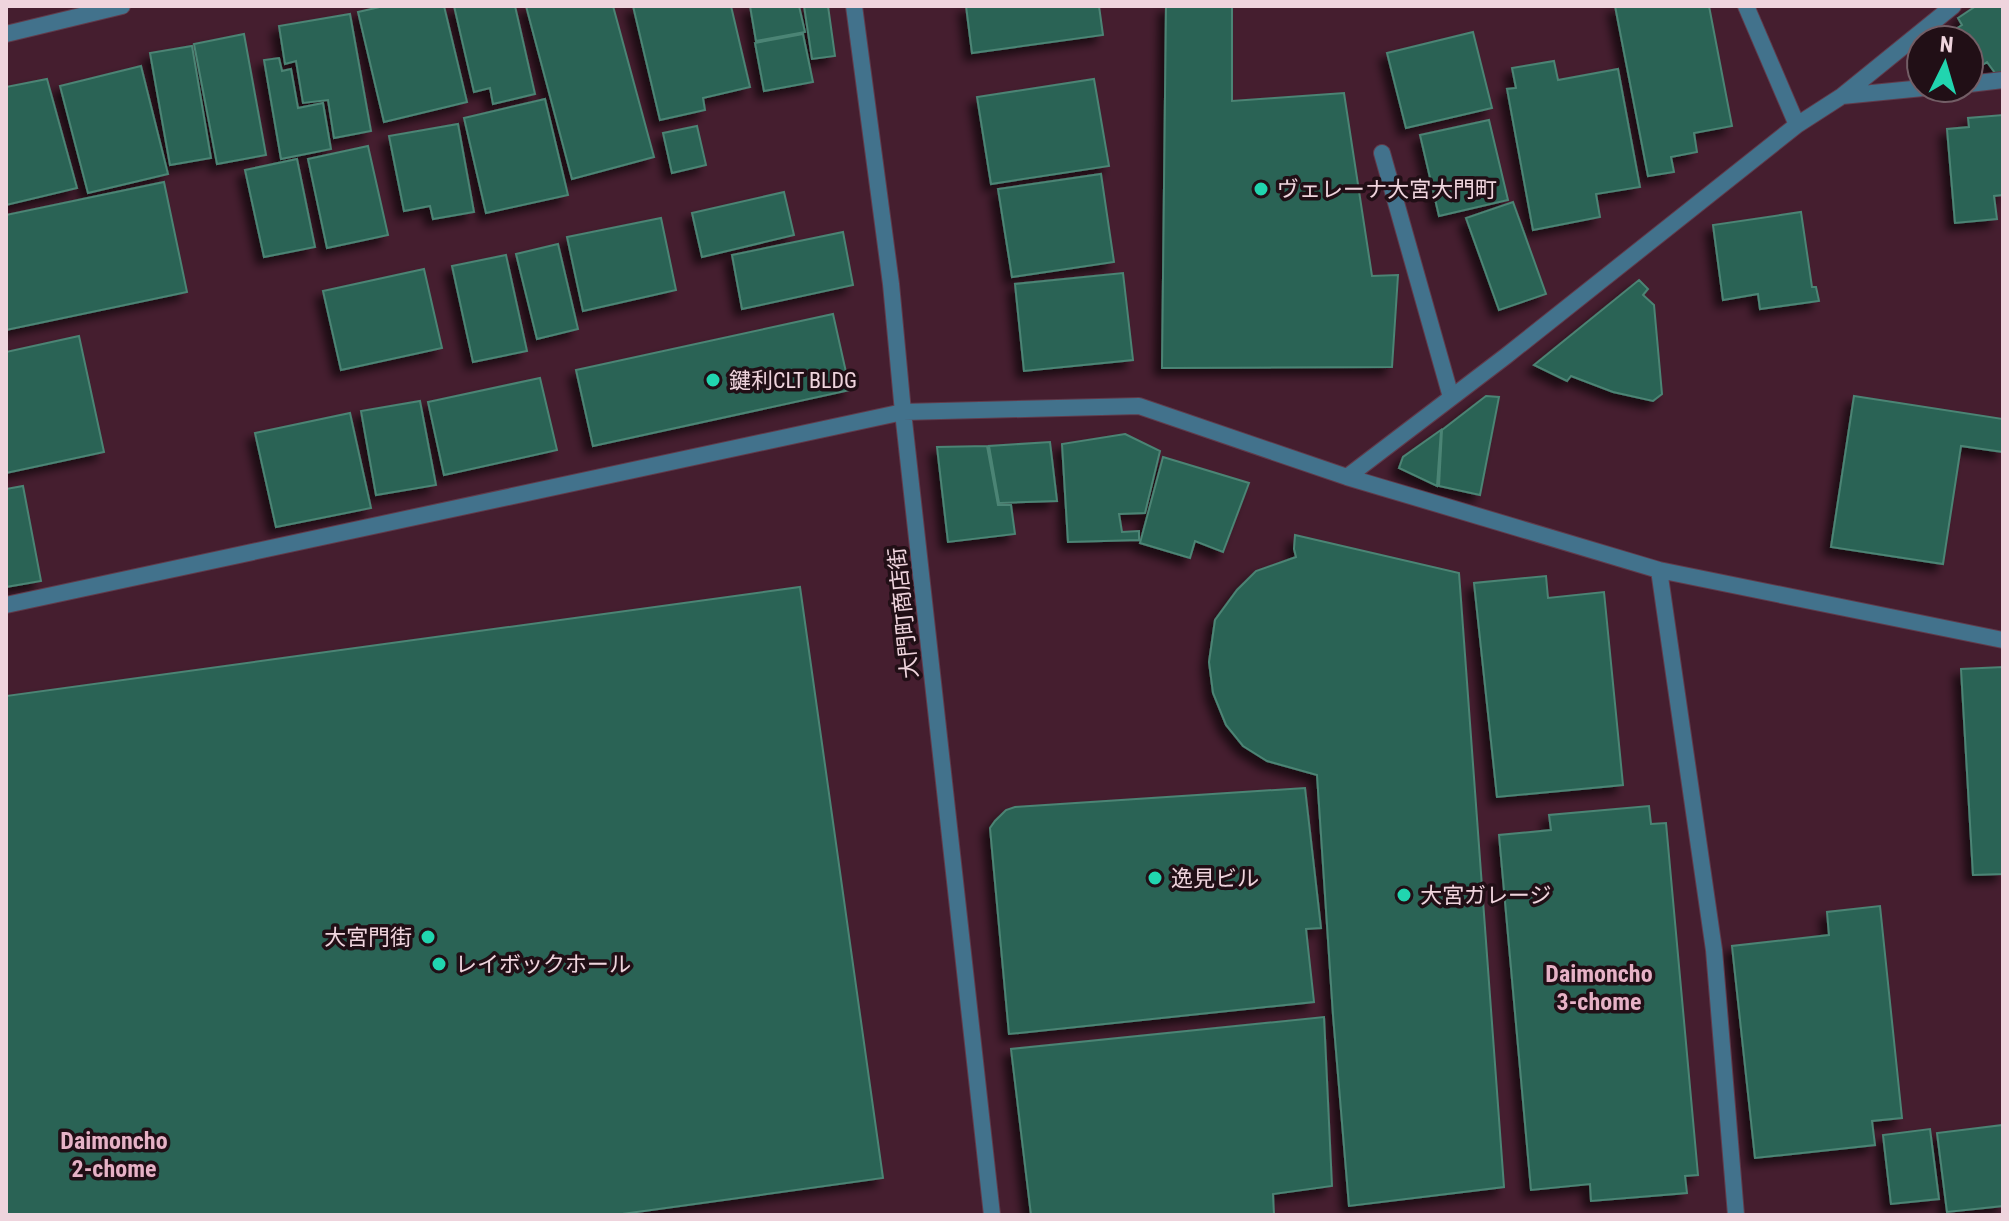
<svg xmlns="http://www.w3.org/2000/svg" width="2009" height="1221" font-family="'Roboto Condensed','Noto Sans JP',sans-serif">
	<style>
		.building { fill: #2a6354; stroke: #4c8474; stroke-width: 2; filter: url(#shadow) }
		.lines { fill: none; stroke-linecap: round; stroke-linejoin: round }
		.service-casing { stroke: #603b4b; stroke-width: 18 }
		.minor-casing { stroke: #603b4b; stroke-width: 18 }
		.service { stroke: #42728c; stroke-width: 16 }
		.minor { stroke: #42728c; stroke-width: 16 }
		.poi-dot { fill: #21d5af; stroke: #210f16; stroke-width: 3 }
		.labels { text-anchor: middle; stroke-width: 7; stroke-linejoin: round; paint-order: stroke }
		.poi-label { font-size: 22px; fill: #efd4dd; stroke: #210f16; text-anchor: start }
		.street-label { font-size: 22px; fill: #efd4dd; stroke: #210f16 }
		.neighbourhood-label { font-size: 24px; font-weight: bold; fill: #e6b2c6; stroke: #210f16 }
	</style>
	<defs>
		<filter id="shadow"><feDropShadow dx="-7" dy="7" stdDeviation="4" flood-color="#0009"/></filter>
	</defs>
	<rect width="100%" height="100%" fill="#451e2f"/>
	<!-- building -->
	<path class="building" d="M 384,6 L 444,6 L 467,102 L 384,122 L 358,12 Z
		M 454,6 L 515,6 L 535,94 L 493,104 L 490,88 L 474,92 Z
		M 526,6 L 613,6 L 654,157 L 572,179 Z
		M 633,6 L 731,6 L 750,87 L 703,98 L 705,110 L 660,120 Z
		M 750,6 L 799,6 L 805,32 L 756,41 Z
		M 804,6 L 828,6 L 835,56 L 812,59 Z
		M 966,6 L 1099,6 L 1103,35 L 972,53 Z
		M 1166,6 L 1232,6 L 1232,101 L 1344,93 L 1372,276 L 1398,275 L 1392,367 L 1162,368 Z
		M 1615,6 L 1709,6 L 1732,126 L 1694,133 L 1697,152 L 1671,157 L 1674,172 L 1648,176 Z
		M 1976,6 L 2003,6 L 2003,74 L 1998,77 L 1987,62 L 1969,74 L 1969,40 L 1939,40 L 1962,25 L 1958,18 Z
		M 350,14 L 371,131 L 334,138 L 328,100 L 303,103 L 296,61 L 285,64 L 279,26 Z
		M 1473,32 L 1492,108 L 1406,128 L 1387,53 Z
		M 244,34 L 266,155 L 217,164 L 194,44 Z
		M 803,34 L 813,82 L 764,91 L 755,43 Z
		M 192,46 L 211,158 L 170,165 L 150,53 Z
		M 279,58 L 282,71 L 291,69 L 298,108 L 323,103 L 331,149 L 281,159 L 264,60 Z
		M 1554,61 L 1558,80 L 1618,69 L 1640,187 L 1596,194 L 1600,217 L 1533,230 L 1507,89 L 1516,88 L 1512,68 Z
		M 141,66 L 168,174 L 88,193 L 60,86 Z
		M 47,79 L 77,188 L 6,205 L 6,87 Z
		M 1094,79 L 1109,166 L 991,184 L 977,97 Z
		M 545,99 L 568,195 L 486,213 L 464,118 Z
		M 2003,115 L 2003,195 L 1994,196 L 1997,219 L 1955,223 L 1947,129 L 1969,127 L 1968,118 Z
		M 1489,120 L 1508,200 L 1439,216 L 1420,135 Z
		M 458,124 L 474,212 L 433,219 L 430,206 L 404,211 L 389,136 Z
		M 697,126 L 706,165 L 672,173 L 663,133 Z
		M 368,146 L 388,235 L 327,248 L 308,159 Z
		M 297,159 L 315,247 L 264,257 L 245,170 Z
		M 1101,174 L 1114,262 L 1012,277 L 998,189 Z
		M 164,182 L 187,292 L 6,330 L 6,215 Z
		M 784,192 L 794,235 L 702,257 L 692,213 Z
		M 1513,202 L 1546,294 L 1499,310 L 1466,218 Z
		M 1801,212 L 1812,287 L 1816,287 L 1819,301 L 1760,309 L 1758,294 L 1723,300 L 1713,225 Z
		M 661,218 L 676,290 L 583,311 L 567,237 Z
		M 843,232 L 853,285 L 742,309 L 732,255 Z
		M 558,244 L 578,329 L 537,339 L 516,254 Z
		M 506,255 L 527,351 L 473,362 L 452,266 Z
		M 424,269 L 442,348 L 341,370 L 323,291 Z
		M 1123,273 L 1133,360 L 1024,371 L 1015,284 Z
		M 1639,280 L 1648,289 L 1643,295 L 1654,305 L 1662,394 L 1653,401 L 1613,392 L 1571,376 L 1567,381 L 1534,365 Z
		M 833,314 L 850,390 L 593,446 L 576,370 Z
		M 79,336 L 104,452 L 6,473 L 6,352 Z
		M 540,378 L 557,450 L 444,475 L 428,402 Z
		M 1486,396 L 1499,397 L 1480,495 L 1439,486 L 1442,430 Z
		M 1854,396 L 2003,419 L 2003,452 L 1961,446 L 1943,564 L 1831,547 Z
		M 420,401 L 436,485 L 376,495 L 361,411 Z
		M 350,413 L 371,508 L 276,527 L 255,433 Z
		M 1441,430 L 1437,486 L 1399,468 L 1403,457 Z
		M 1125,434 L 1160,451 L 1145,513 L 1119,514 L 1122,532 L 1139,531 L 1139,540 L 1068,542 L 1062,444 Z
		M 1050,442 L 1057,501 L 999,503 L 989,446 Z
		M 987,446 L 998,505 L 1011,505 L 1015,534 L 948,542 L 937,447 Z
		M 1163,457 L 1249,483 L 1223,552 L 1195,541 L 1190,558 L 1140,543 Z
		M 23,486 L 41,581 L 6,587 L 6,489 Z
		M 1295,535 L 1459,573 L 1504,1187 L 1349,1206 L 1333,1015 L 1317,775 L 1267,761 L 1243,746 L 1226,725 L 1213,693 L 1209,662 L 1215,620 L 1237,590 L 1256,571 L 1296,557 L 1294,549 Z
		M 1546,576 L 1548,598 L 1604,592 L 1623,785 L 1497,797 L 1474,583 Z
		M 800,587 L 883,1178 L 615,1215 L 6,1215 L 6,696 Z
		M 2003,667 L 2003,874 L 1973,875 L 1961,669 Z
		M 1305,788 L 1321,928 L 1306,929 L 1314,1002 L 1009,1034 L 990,828 L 995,821 L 1006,810 L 1015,807 Z
		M 1649,806 L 1651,824 L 1666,823 L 1698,1175 L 1685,1176 L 1687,1193 L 1591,1201 L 1590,1184 L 1531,1190 L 1499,835 L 1551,830 L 1549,815 Z
		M 1880,906 L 1902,1118 L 1872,1121 L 1875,1145 L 1755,1158 L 1732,946 L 1829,935 L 1827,912 Z
		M 1324,1017 L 1332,1186 L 1273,1194 L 1274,1215 L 1031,1215 L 1011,1049 Z
		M 2003,1125 L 2003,1206 L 1947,1212 L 1937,1133 Z
		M 1930,1129 L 1939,1199 L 1891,1204 L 1883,1135 Z"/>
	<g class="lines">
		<!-- service casing -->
		<g class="service-casing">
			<path id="service" d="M 1382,153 L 1451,397"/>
		</g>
		<!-- minor casing -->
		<g class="minor-casing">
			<path id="minor" d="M 854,6 L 891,284 L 903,412 L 992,1215
				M 1746,6 L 1797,125
				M 6,34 L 122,6
				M 1969,84 L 2003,80
				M 1842,96 L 1923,88
				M 1347,477 L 1506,356 L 1797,125 L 1842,96 L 1953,6
				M 1659,570 L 1714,950 L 1736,1215
				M 6,605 L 903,412 L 1139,406 L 1347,477 L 1659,570 L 2003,640"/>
		</g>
		<!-- service -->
		<use href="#service" class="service"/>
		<!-- minor -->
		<use href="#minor" class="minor"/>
	</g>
	<!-- markers -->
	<g class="poi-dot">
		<circle cx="1261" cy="189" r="8"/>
		<circle cx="713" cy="380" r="8"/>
		<circle cx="1155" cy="878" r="8"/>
		<circle cx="1404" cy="895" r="8"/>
		<circle cx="428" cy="937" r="8"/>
		<circle cx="439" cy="964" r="8"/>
	</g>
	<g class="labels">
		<!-- poi labels -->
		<g class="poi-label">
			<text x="1277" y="197">ヴェレーナ大宮大門町</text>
			<text x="729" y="388">鍵利CLT BLDG</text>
			<text x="1171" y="886">逸見ビル</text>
			<text x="1420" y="903">大宮ガレージ</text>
			<text x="412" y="945" text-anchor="end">大宮門街</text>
			<text x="455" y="972">レイボックホール</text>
		</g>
		<!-- street labels -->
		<g class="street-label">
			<text transform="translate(903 613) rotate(-96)" y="8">大門町商店街</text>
		</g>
		<!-- neighbourhood labels -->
		<g class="neighbourhood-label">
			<text x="1599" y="982">Daimoncho<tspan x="1599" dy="28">3-chome</tspan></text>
			<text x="114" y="1149">Daimoncho<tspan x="114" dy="28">2-chome</tspan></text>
		</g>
	</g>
	<!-- border -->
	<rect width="2009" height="1221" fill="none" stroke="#efd4dd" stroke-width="16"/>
	<!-- north arrow -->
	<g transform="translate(1945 64) rotate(5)"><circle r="38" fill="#210f16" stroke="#735e66" stroke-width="2"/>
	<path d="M0-6L14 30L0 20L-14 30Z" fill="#21d5af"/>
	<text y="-12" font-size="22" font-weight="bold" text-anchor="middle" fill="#efd4dd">N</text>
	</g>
</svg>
